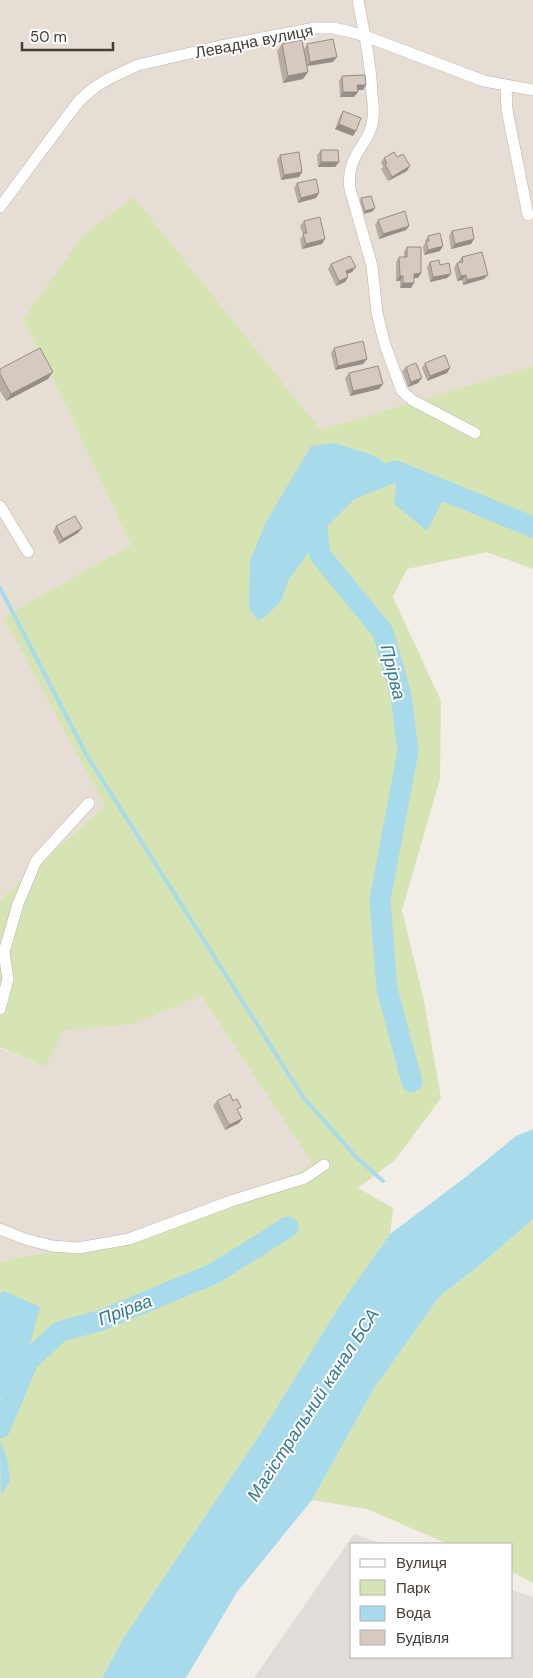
<svg xmlns="http://www.w3.org/2000/svg" width="533" height="1678" font-family="'DM Sans',sans-serif">
	<style>
		.residential { fill: #e6ddd5 }
		.industrial { fill: #e1dcd8 }
		.green { fill: #d6e3b2 }
		.water { fill: #a7dbeb }
		.lines { fill: none; stroke-linecap: round; stroke-linejoin: round }
		.stream { stroke: #a7dbeb; stroke-width: 4 }
		.river { stroke: #a7dbeb; stroke-width: 21 }
		.minor-casing { stroke: #bdb3aa; stroke-width: 12 }
		.minor { stroke: #fff; stroke-width: 11 }
		.wall { fill: #b8ada5 }
		.shaded-wall { fill: #968d86 }
		.building { fill: #d6c9c0; stroke: #968d86 }
		.labels { text-anchor: middle; stroke-width: 4; stroke-linejoin: round; paint-order: stroke }
		.street-label { font-size: 16px; fill: #443c36; stroke: #fff }
		.water-label { font-size: 18px; font-style: italic; fill: #327a91; stroke: #fff }
	</style>
	<rect width="100%" height="100%" fill="#f2ede7"/>
	<!-- residential -->
	<path class="residential" d="M 0,0 L 533,0 L 533,366 L 321,430 L 134,197 L 23,319 L 66,406 L 131,545 L 3,617 L 105,806 L 0,900 Z
		M 201,995 L 313,1162 L 301,1171 L 139,1233 L 0,1262 L 0,1048 L 45,1067 L 64,1029 L 136,1024 Z"/>
	<!-- industrial -->
	<path class="industrial" d="M 354,1534 L 382,1544 L 352,1544 L 352,1657 L 512,1657 L 512,1590 L 533,1597 L 533,1678 L 254,1678 Z"/>
	<!-- green -->
	<path class="green" d="M 134,197 L 321,430 L 533,366 L 533,569 L 487,552 L 407,569 L 393,597 L 441,701 L 440,779 L 402,910 L 424,1001 L 441,1098 L 395,1160 L 358,1188 L 393,1208 L 390,1234 L 340,1305 L 259,1436 L 124,1637 L 102,1678 L 0,1678 L 0,1262 L 139,1233 L 301,1171 L 312,1162 L 201,995 L 136,1024 L 64,1030 L 45,1067 L 0,1047 L 0,900 L 105,806 L 3,617 L 131,545 L 66,406 L 23,320 L 83,235 Z
		M 533,1219 L 533,1583 L 512,1572 L 512,1544 L 448,1544 L 367,1509 L 312,1500 L 373,1390 L 439,1297 L 486,1260 Z"/>
	<!-- water -->
	<path class="water" d="M 334,443 L 375,456 L 388,465 L 419,470 L 430,489 L 444,498 L 427,531 L 394,504 L 396,484 L 377,473 L 358,481 L 334,499 L 325,529 L 288,581 L 281,601 L 267,615 L 258,621 L 249,608 L 250,561 L 266,522 L 311,446 Z
		M 533,1129 L 533,1219 L 486,1260 L 439,1297 L 373,1390 L 312,1500 L 237,1592 L 186,1678 L 102,1678 L 124,1637 L 259,1436 L 340,1305 L 390,1234 L 467,1176 L 516,1136 Z
		M 4,1291 L 40,1307 L 15,1398 L 0,1397 L 0,1294 Z
		M 0,1441 L 7,1458 L 10,1481 L 1,1495 Z"/>
	<g class="lines">
		<!-- stream -->
		<path class="stream" d="M 0,588 L 86,754 L 303,1097 L 358,1159 L 383,1181"/>
		<!-- river -->
		<path class="river" d="M 412,1082 L 387,989 L 380,900 L 408,751 L 401,695 L 383,632 L 320,555 L 316,522 L 349,490 L 396,471 L 533,527
			M 0,1428 L 28,1361 L 59,1332 L 102,1320 L 213,1274 L 288,1227"/>
		<!-- minor casing -->
		<g class="minor-casing">
			<path id="minor" d="M 358,0 C 364,32 371,63 372,95 C 373,102 374,110 373,118 C 371,145 345,154 350,189 L 372,266 L 377,313 L 385,345 L 402,391 L 412,400 L 475,433
				M 506,87 L 507,110 L 528,215
				M 0,207 L 69,114 L 80,100 L 95,87 L 110,78 L 138,65 L 221,46 L 315,28 L 333,28 L 347,31 L 365,36 L 484,81 L 533,90
				M 0,506 L 28,552
				M 0,1009 L 8,979 L 4,952 L 18,904 L 36,861 L 89,803
				M 0,1229 L 25,1239 L 52,1246 L 78,1248 L 129,1239 L 231,1201 L 305,1178 L 324,1165"/>
		</g>
		<!-- minor -->
		<use href="#minor" class="minor"/>
	</g>
	<!-- wall -->
	<path class="wall" d="M 282,44 L 304,49 L 307,44 L 333,62 L 307,66 L 303,79 L 283,83 L 277,51 Z
		M 342,76 L 363,90 L 358,90 L 354,97 L 340,97 L 339,81 Z
		M 343,111 L 353,136 L 335,129 L 340,116 Z
		M 321,150 L 339,162 L 335,167 L 318,167 L 317,155 Z
		M 280,155 L 302,172 L 299,177 L 281,180 L 277,160 Z
		M 397,157 L 407,171 L 388,181 L 381,169 L 383,167 L 381,162 L 384,158 Z
		M 297,183 L 319,193 L 316,198 L 298,203 L 294,188 Z
		M 361,198 L 373,211 L 364,214 L 360,201 Z
		M 378,220 L 409,226 L 406,230 L 379,239 L 375,224 Z
		M 304,221 L 322,244 L 302,249 L 300,239 L 303,235 L 300,226 Z
		M 452,231 L 474,239 L 471,244 L 451,249 L 449,236 Z
		M 428,236 L 440,251 L 424,255 L 423,247 L 425,243 L 425,241 Z
		M 407,247 L 421,273 L 418,278 L 414,278 L 411,288 L 400,288 L 400,281 L 396,281 L 396,262 L 399,257 L 404,257 L 404,252 Z
		M 462,257 L 484,279 L 463,285 L 462,280 L 457,281 L 454,268 L 457,263 L 459,263 L 459,261 Z
		M 430,262 L 440,265 L 451,274 L 447,278 L 430,282 L 427,267 Z
		M 331,264 L 352,272 L 347,274 L 348,277 L 345,282 L 336,286 L 328,269 Z
		M 334,348 L 367,359 L 363,364 L 335,370 L 331,353 Z
		M 425,363 L 450,368 L 447,373 L 427,381 L 422,368 Z
		M 406,367 L 422,378 L 418,383 L 408,387 L 402,371 Z
		M 0,369 L 48,379 L 6,401 L 0,391 Z
		M 349,373 L 379,389 L 350,396 L 345,378 Z
		M 56,526 L 78,533 L 59,544 L 53,531 Z
		M 217,1101 L 238,1111 L 242,1119 L 239,1123 L 225,1130 L 213,1106 Z"/>
	<!-- shaded-wall -->
	<path class="shaded-wall" d="M 337,57 L 333,62 L 307,66 L 310,62 Z
		M 308,72 L 303,79 L 283,83 L 288,76 Z
		M 357,85 L 366,85 L 363,90 L 354,90 Z
		M 343,92 L 358,92 L 354,97 L 340,97 Z
		M 339,124 L 356,131 L 353,136 L 335,129 Z
		M 321,162 L 339,162 L 335,167 L 318,167 Z
		M 410,166 L 407,171 L 388,181 L 392,177 Z
		M 302,172 L 299,177 L 281,180 L 284,175 Z
		M 319,193 L 316,198 L 298,203 L 301,198 Z
		M 375,208 L 373,211 L 364,214 L 365,211 Z
		M 409,226 L 406,230 L 379,239 L 383,234 Z
		M 325,239 L 322,244 L 302,249 L 306,244 Z
		M 474,239 L 471,244 L 451,249 L 455,244 Z
		M 443,246 L 440,251 L 424,255 L 428,250 Z
		M 356,267 L 352,272 L 342,276 L 346,271 Z
		M 421,273 L 418,278 L 410,278 L 414,274 Z
		M 451,274 L 447,278 L 430,282 L 433,277 Z
		M 466,275 L 462,280 L 457,281 L 461,276 Z
		M 488,275 L 484,279 L 463,285 L 467,280 Z
		M 400,276 L 403,276 L 400,281 L 396,281 Z
		M 348,277 L 345,282 L 336,286 L 339,281 Z
		M 403,283 L 414,283 L 411,288 L 400,288 Z
		M 367,359 L 363,364 L 335,370 L 338,366 Z
		M 450,368 L 447,373 L 427,381 L 430,376 Z
		M 53,372 L 48,379 L 6,401 L 11,394 Z
		M 422,378 L 418,383 L 408,387 L 411,382 Z
		M 383,384 L 379,389 L 350,396 L 353,391 Z
		M 82,528 L 78,533 L 59,544 L 63,539 Z
		M 242,1119 L 239,1123 L 225,1130 L 229,1125 Z"/>
	<!-- building -->
	<path class="building" d="M 333,39 L 337,57 L 310,62 L 307,44 Z
		M 302,40 L 308,72 L 288,76 L 282,44 Z
		M 365,75 L 366,85 L 357,85 L 358,92 L 343,92 L 342,76 Z
		M 343,111 L 361,118 L 356,131 L 339,124 Z
		M 321,150 L 338,150 L 339,162 L 321,162 Z
		M 299,152 L 302,172 L 284,175 L 280,155 Z
		M 394,152 L 397,157 L 403,154 L 410,166 L 392,177 L 385,164 L 387,163 L 384,158 Z
		M 316,179 L 319,193 L 301,198 L 297,183 Z
		M 371,196 L 375,208 L 365,211 L 361,198 Z
		M 405,211 L 409,226 L 383,234 L 378,220 Z
		M 320,217 L 325,239 L 306,244 L 303,234 L 307,233 L 304,221 Z
		M 472,227 L 474,239 L 455,244 L 452,231 Z
		M 440,233 L 443,246 L 428,250 L 426,242 L 429,241 L 428,236 Z
		M 407,247 L 421,247 L 421,273 L 414,274 L 414,283 L 403,283 L 403,276 L 400,276 L 399,257 L 407,257 Z
		M 482,252 L 488,275 L 467,280 L 466,275 L 461,276 L 457,263 L 463,262 L 462,257 Z
		M 350,256 L 356,267 L 346,271 L 348,277 L 339,281 L 331,264 Z
		M 439,260 L 440,265 L 449,263 L 451,274 L 433,277 L 430,262 Z
		M 363,341 L 367,359 L 338,366 L 334,348 Z
		M 40,348 L 53,372 L 11,394 L 0,374 L 0,369 Z
		M 445,355 L 450,368 L 430,376 L 425,363 Z
		M 416,363 L 422,378 L 411,382 L 406,367 Z
		M 378,366 L 383,384 L 353,391 L 349,373 Z
		M 75,516 L 82,528 L 63,539 L 56,526 Z
		M 230,1094 L 233,1101 L 237,1099 L 241,1107 L 237,1109 L 242,1119 L 229,1125 L 217,1101 Z"/>
	<g class="labels">
		<!-- street labels -->
		<g class="street-label">
			<text transform="translate(254 41) rotate(-11)" y="6">Левадна вулиця</text>
		</g>
		<!-- water labels -->
		<g class="water-label">
			<text transform="translate(393 672) rotate(76)" y="6">Прірва</text>
			<text transform="translate(125 1310) rotate(-21)" y="6">Прірва</text>
			<text transform="translate(313 1405) rotate(-57)" y="6">Магістральний канал БСА</text>
		</g>
	</g>
	<!-- legend -->
	<rect x="350" y="1543" width="162" height="115" fill="#ffffff" stroke="#b4b1af"/>
	<rect x="360" y="1559" width="25" height="8" fill="#ffffff" stroke="#b4b1af"/>
	<text x="396" y="1568" font-size="15" fill="#443c36">Вулиця</text>
	<rect x="360" y="1580" width="25" height="15" fill="#d6e3b2" stroke="#b4b1af"/>
	<text x="396" y="1593" font-size="15" fill="#443c36">Парк</text>
	<rect x="360" y="1606" width="25" height="15" fill="#a7dbeb" stroke="#b4b1af"/>
	<text x="396" y="1618" font-size="15" fill="#443c36">Вода</text>
	<rect x="360" y="1630" width="25" height="15" fill="#d6c9c0" stroke="#b4b1af"/>
	<text x="396" y="1643" font-size="15" fill="#443c36">Будівля</text>
	<!-- scale -->
	<path d="M22 42v8h91v-8" fill="none" stroke="#443c36" stroke-width="2.5"/>
	<text x="30" y="42" font-size="15" fill="#443c36" stroke="#ffffff" stroke-width="4" paint-order="stroke">50 m</text>
</svg>
